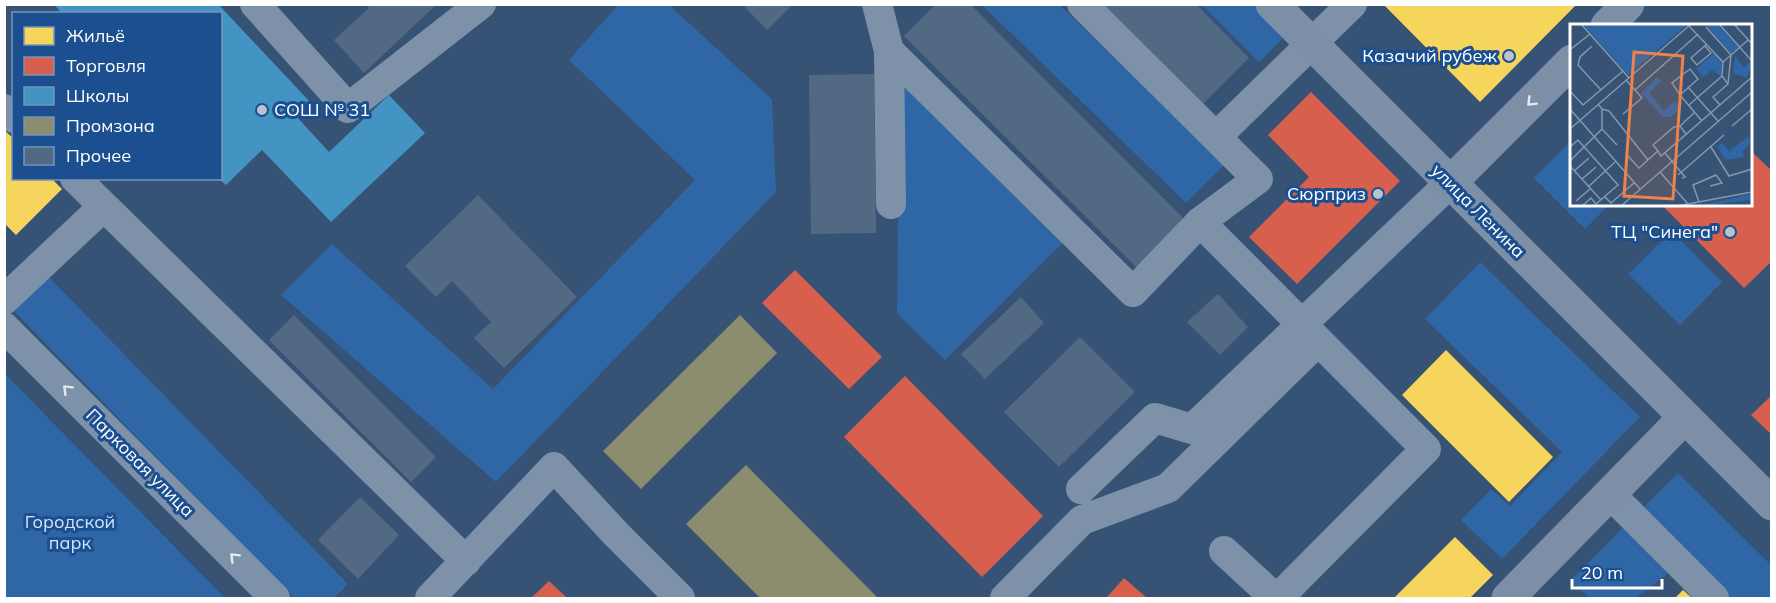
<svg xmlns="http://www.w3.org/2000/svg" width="1776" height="603" font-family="Mulish,sans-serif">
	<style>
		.green { fill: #2f66a5 }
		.homes { fill: #f6d55c }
		.shops { fill: #d6604d }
		.schools { fill: #4393c3 }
		.industry { fill: #8c8c6e }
		.building { fill: #526984 }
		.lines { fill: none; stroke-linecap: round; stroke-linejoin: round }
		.minor { stroke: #7d92a8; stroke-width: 30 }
		.major { stroke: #7d8ea7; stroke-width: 33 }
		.oneway { stroke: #e5e8ed }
		.oneway2 { stroke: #e5e9ee }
		.poi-dot { fill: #b9c2ce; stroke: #1b4f8f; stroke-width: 2 }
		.labels { text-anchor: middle; stroke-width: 6; stroke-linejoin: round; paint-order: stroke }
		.poi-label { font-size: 18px; fill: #fff; stroke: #1b4f8f; text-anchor: end }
		.street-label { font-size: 18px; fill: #fff; stroke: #1b4f8f }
		.park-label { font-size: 18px; fill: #cfe3fa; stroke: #1b4f8f }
		.inset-road { fill: none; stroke: #8697ac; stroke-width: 1.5 }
		.view { fill: #ee8249; fill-opacity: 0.15; stroke: #ee8249; stroke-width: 3 }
		.inset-edge { fill: none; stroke: #fff; stroke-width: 3 }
	</style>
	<rect width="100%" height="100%" fill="#365274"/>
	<!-- green -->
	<path class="green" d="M 618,5 L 669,5 L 772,99 L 776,192 L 496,482 L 281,295 L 332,244 L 493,389 L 695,180 L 569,60 Z
		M 982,5 L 1060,5 L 1225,164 L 1186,203 Z
		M 1202,5 L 1257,5 L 1287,34 L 1259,62 Z
		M 900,80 L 1065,241 L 945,360 L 897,314 Z
		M 1572,140 L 1572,204 L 1610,204 L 1585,229 L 1534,178 Z
		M 1672,231 L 1722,282 L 1680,325 L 1628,274 Z
		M 1480,262 L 1640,417 L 1502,559 L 1461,520 L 1491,489 L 1510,506 L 1562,452 L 1425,319 Z
		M 46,274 L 348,584 L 334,598 L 294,598 L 11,308 Z
		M 4,374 L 5,374 L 225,598 L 5,598 Z
		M 1678,473 L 1771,565 L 1771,598 L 1709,598 L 1677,567 L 1635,598 L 1590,598 L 1570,581 Z"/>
	<!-- homes -->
	<path class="homes" d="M 1383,4 L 1577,4 L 1480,102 Z
		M 4,130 L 14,139 L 14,178 L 51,178 L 62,189 L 16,235 L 4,223 Z
		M 1446,350 L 1553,457 L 1509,502 L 1402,395 Z
		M 1455,537 L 1493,575 L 1470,598 L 1394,598 Z
		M 1683,590 L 1692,598 L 1675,598 Z"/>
	<!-- shops -->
	<path class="shops" d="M 1311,92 L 1400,181 L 1297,284 L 1249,237 L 1309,177 L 1268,135 Z
		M 1750,150 L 1772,171 L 1772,261 L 1744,288 L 1661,204 L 1750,204 Z
		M 795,270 L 882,357 L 849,389 L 762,303 Z
		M 905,376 L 1043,516 L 982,577 L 844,437 Z
		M 1772,395 L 1772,435 L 1751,415 Z
		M 1124,578 L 1147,598 L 1106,598 Z
		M 549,581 L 567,598 L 531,598 Z"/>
	<!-- schools -->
	<path class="schools" d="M 54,4 L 218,4 L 311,103 L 297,117 L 329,152 L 389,95 L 425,133 L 331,222 L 262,150 L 226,185 L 220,180 L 220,14 L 62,14 Z"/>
	<!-- industry -->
	<path class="industry" d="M 740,315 L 777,353 L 641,489 L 603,451 Z
		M 746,465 L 878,598 L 760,598 L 686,524 Z"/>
	<!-- building -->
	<path class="building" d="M 366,4 L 437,4 L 364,73 L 334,40 L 369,8 Z
		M 742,4 L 793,4 L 767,30 Z
		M 936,4 L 970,4 L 1189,224 L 1141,272 L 904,36 Z
		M 1103,4 L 1196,4 L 1249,58 L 1203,104 Z
		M 874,74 L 876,233 L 811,234 L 809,75 Z
		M 478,195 L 577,297 L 504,368 L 474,338 L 491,322 L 452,281 L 436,297 L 405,266 Z
		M 1218,294 L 1248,327 L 1220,355 L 1187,322 Z
		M 1021,297 L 1044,323 L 985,379 L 961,354 Z
		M 294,315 L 436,457 L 411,482 L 269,340 Z
		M 1080,337 L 1135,392 L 1059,467 L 1004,412 Z
		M 360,497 L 399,535 L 358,579 L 318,540 Z"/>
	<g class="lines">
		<!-- minor -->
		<path class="minor" d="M 255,4 L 348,108 L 481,4
			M 877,4 L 889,51 L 1133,292 L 1200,222
			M 1082,4 L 1258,179 L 1200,222 L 1426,449 L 1278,598
			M 889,51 L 891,204
			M 4,109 L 14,118
			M 1216,137 L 1352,4
			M 75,178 L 466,561
			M 4,300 L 103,207
			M 4,327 L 275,598
			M 1081,489 L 1155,418 L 1192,429 L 1450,183
			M 1610,494 L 1714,598
			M 1224,551 L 1275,598
			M 430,598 L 554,467 L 616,534 L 680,598
			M 1005,598 L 1082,520 L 1168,488 L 1318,341"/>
		<!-- major -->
		<path class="major" d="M 1272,4 L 1772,504
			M 1607,26 L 1628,4
			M 1450,183 L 1572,61
			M 1508,598 L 1685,417"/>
	</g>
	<!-- one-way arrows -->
	<defs><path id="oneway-chevron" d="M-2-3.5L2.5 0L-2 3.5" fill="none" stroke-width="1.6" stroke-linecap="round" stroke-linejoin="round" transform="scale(1.5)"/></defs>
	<use class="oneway" href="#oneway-chevron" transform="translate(1531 102) rotate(135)"/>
	<g class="oneway2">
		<use href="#oneway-chevron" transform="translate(67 389) rotate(-135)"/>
		<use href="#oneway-chevron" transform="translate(234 557) rotate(-135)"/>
	</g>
	<!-- markers -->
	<g class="poi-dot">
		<circle cx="1509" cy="56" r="6"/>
		<circle cx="262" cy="110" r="6"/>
		<circle cx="1378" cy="194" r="6"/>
		<circle cx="1730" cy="232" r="6"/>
	</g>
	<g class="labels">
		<!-- poi labels -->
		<g class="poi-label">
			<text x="1497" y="62">Казачий рубеж</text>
			<text x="274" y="116" text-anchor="start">СОШ № 31</text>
			<text x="1366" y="200">Сюрприз</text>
			<text x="1718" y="238">ТЦ "Синега"</text>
		</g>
		<!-- street labels -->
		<g class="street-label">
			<text transform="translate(1478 211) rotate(45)" y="6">улица Ленина</text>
			<text transform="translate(140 463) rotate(45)" y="6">Парковая улица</text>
		</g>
		<!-- park labels -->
		<g class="park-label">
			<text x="70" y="528">Городской<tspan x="70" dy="21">парк</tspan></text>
		</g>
	</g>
	<!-- overview -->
	<g transform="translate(1570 24)">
		<rect width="182" height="182" fill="#365274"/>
		<path d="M 13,0 L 118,0 L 58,51 ZM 135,0 L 147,0 L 168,23 L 161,29 ZM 144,29 L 152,38 L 151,52 L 142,46 L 133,53 L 126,45 ZM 165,32 L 174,43 L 179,39 L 181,42 L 177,54 L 163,49 ZM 87,53 L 91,57 L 79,69 L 94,87 L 105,77 L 111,84 L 100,93 L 93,93 L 71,69 ZM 178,113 L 181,118 L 172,128 L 175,133 L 156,136 L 147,123 L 152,119 L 159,127 ZM 181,170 L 181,176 L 128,182 Z" fill="#2f66a5"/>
		<path class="inset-road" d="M 11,0 L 59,54M 149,0 L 182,37M 164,0 L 182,20M 119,2 L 153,38 L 152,52 L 158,60 L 143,73 L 150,81M 136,3 L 161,31 L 158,60M 22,22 L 10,33 L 8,41 L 31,66M 135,22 L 141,29 L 127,41 L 121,34 L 137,20M 1,25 L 20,10M 153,38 L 178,16M 118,63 L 148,97M 65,66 L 128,10M 0,67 L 13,81 L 53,47M 110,71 L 128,55 L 120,45 L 102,59 L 110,71 L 132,97M 28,80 L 32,85 L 32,105 L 47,121M 119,81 L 152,52M 0,85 L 70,165M 32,85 L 39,87 L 78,136M 53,90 L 72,74 L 56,56M 110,102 L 125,88M 162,102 L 182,85M 0,105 L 121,0M 0,123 L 8,116 L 48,161 L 26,180 L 21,174 L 12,182M 141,123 L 159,152 L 182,145M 88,127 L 83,121 L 104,103 L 110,102 L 116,110M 95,129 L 115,153 L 112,154M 57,131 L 69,144 L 88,127 L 91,132 L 182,53M 0,137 L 32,105M 0,142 L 31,176M 4,147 L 19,134M 90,148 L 118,180M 108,151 L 154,111M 12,155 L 26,143M 18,163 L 45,138M 35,173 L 41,179 L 64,159M 6,177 L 20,165M 129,178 L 123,161 L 146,151 L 152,159 L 140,162M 51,182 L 182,68M 107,182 L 182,168"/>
		<path class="view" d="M 64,28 L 113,32 L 103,175 L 54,172 Z"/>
		<rect width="182" height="182" class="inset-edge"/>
	</g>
	<!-- border -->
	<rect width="1776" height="603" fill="none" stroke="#ffffff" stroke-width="12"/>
	<!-- legend -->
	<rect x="12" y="12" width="210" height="168" fill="#1b4f8f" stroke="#7695bc" stroke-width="1.5"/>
	<rect x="24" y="27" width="30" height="18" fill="#f6d55c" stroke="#7695bc" stroke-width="1.5"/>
	<text x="66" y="42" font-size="18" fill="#ffffff">Жильё</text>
	<rect x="24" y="57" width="30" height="18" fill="#d6604d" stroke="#7695bc" stroke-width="1.5"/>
	<text x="66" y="72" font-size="18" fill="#ffffff">Торговля</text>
	<rect x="24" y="87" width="30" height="18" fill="#4393c3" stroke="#7695bc" stroke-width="1.5"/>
	<text x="66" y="102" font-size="18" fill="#ffffff">Школы</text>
	<rect x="24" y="117" width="30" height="18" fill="#8c8c6e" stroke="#7695bc" stroke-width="1.5"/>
	<text x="66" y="132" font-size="18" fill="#ffffff">Промзона</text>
	<rect x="24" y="147" width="30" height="18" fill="#526984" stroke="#7695bc" stroke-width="1.5"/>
	<text x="66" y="162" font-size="18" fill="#ffffff">Прочее</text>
	<!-- scale -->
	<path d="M1572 579v9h90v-9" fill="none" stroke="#ffffff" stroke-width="3"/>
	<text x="1581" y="579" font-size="18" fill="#ffffff" stroke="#1b4f8f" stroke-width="4.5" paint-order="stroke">20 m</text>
</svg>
